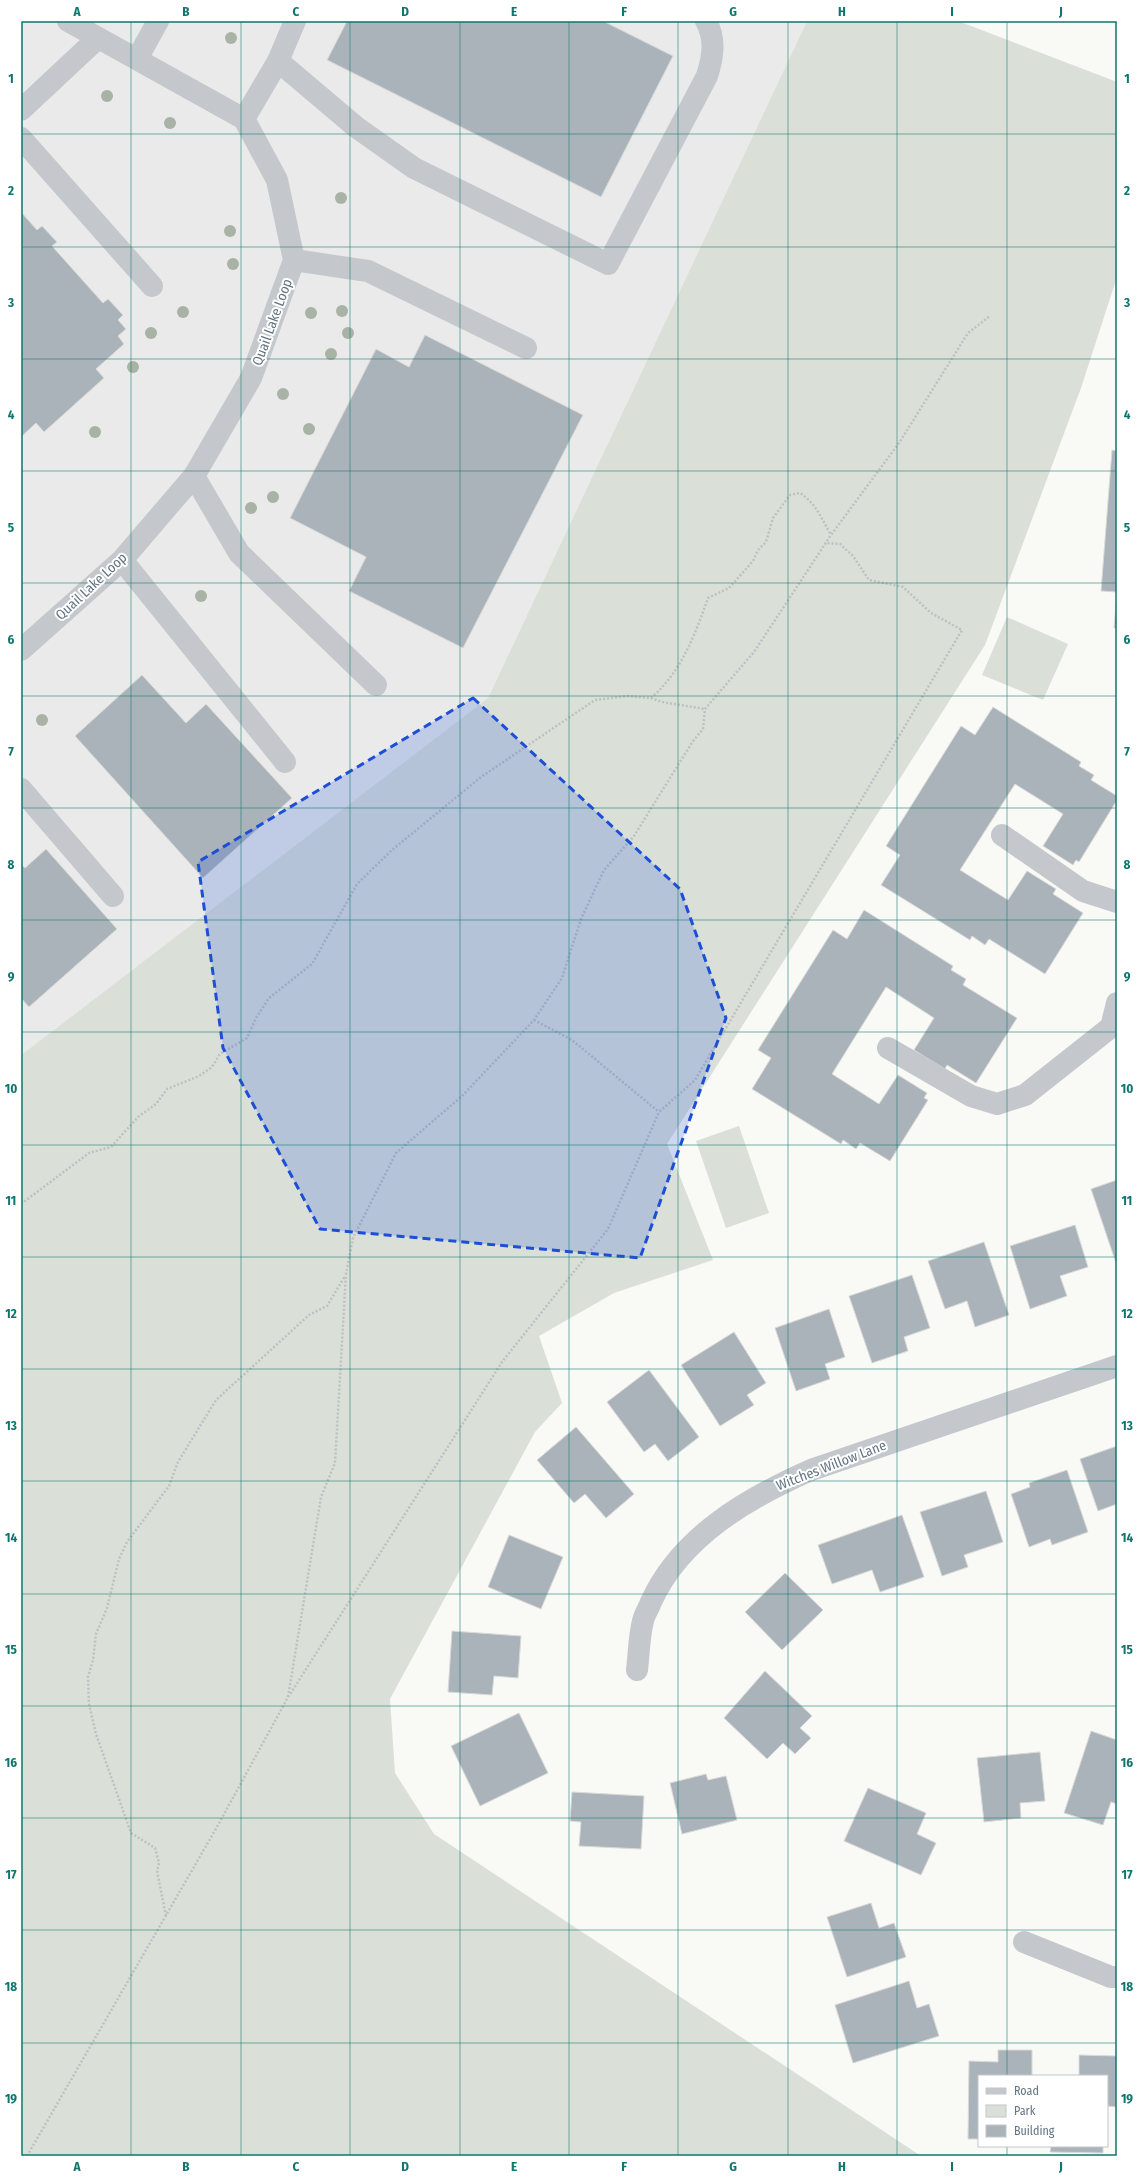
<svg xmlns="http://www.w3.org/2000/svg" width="1138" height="2177" font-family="'Fira Sans Condensed',sans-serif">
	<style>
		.built { fill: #e9eae9 }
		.green { fill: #dae0d7 }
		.building { fill: #aab3b9; stroke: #dadad8 }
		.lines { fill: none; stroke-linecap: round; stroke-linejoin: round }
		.path { stroke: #bec0c3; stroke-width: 2.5; stroke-dasharray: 2 2; stroke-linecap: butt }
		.minor { stroke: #c4c8cc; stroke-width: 22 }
		.tree { fill: #a8b3a5 }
		.marked { fill: #1d4ed8; fill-opacity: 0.2; stroke: #1d4ed8; stroke-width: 3; stroke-dasharray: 8 5; stroke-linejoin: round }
		.grid { fill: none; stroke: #0f766e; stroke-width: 1; stroke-opacity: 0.55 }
		.labels { text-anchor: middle; stroke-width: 4; stroke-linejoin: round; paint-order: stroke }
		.street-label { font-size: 14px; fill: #637482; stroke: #fff }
		.neatline { fill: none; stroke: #0f766e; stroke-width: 1.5 }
		.grid-label { font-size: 13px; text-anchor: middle; font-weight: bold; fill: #0f766e }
	</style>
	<rect width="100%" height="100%" fill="#f9f9f6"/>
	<!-- built -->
	<path class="built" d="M 21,21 L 807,21 L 488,698 L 21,1055 Z"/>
	<!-- green -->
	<path class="green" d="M 807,21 L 958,21 L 1117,82 L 1117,277 L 1081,388 L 985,645 L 667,1144 L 713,1260 L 614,1293 L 539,1336 L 562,1403 L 535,1432 L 390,1699 L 395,1773 L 434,1834 L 921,2156 L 21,2156 L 21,1055 L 488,698 Z
		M 1007,617 L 1068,644 L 1043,700 L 982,675 Z
		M 739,1126 L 769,1213 L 726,1228 L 696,1141 Z"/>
	<!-- building -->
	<path class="building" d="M 347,21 L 603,21 L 673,56 L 601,197 L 327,60 Z
		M 21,212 L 37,230 L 42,226 L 57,242 L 52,246 L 103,303 L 108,299 L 123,315 L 118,320 L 126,329 L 118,336 L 124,344 L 96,369 L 104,378 L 44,432 L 36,423 L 21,437 Z
		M 425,335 L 583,415 L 463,648 L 349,591 L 366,557 L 290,518 L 376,349 L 409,367 Z
		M 1112,450 L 1117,451 L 1117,628 L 1114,628 L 1117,592 L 1101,591 Z
		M 142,675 L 186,723 L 206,704 L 292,798 L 203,878 L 75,736 Z
		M 993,707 L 1081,762 L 1079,766 L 1094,775 L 1091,780 L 1117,796 L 1117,800 L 1079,862 L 1076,860 L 1073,865 L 1043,846 L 1063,814 L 1015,784 L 960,870 L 1008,900 L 1027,871 L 1056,889 L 1053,894 L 1083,913 L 1045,974 L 989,939 L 985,945 L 972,936 L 970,940 L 881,885 L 900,855 L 886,846 L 961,726 L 975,735 Z
		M 46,849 L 117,929 L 29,1007 L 21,998 L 21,864 L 25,868 Z
		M 864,910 L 953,966 L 951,970 L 966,979 L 963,985 L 1017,1018 L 976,1083 L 947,1065 L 945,1069 L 914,1050 L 934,1018 L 886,987 L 832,1074 L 879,1104 L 898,1075 L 927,1093 L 924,1098 L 928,1100 L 890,1161 L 860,1143 L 856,1149 L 843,1140 L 841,1144 L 752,1089 L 771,1058 L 758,1050 L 833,930 L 847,939 Z
		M 1117,1180 L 1117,1266 L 1091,1189 Z
		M 1075,1225 L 1088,1267 L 1060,1276 L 1067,1296 L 1030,1309 L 1010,1246 Z
		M 984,1242 L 1009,1315 L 975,1327 L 967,1301 L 945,1309 L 928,1261 Z
		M 912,1275 L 930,1328 L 904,1337 L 908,1351 L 872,1363 L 849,1296 Z
		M 829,1309 L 845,1357 L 825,1364 L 830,1379 L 796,1391 L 775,1328 Z
		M 734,1332 L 766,1383 L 747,1395 L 754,1405 L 720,1426 L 681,1365 Z
		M 649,1370 L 699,1437 L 668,1461 L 655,1444 L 644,1452 L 607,1402 Z
		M 576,1427 L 634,1494 L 606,1518 L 585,1494 L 574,1503 L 537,1460 Z
		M 1117,1446 L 1117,1504 L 1098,1511 L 1080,1459 Z
		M 1067,1470 L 1088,1532 L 1052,1545 L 1050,1539 L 1029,1547 L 1011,1494 L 1030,1487 L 1029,1483 Z
		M 986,1491 L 1003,1542 L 964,1555 L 968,1567 L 942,1576 L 920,1512 Z
		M 902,1515 L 924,1577 L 880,1592 L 872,1570 L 832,1584 L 818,1545 Z
		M 509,1535 L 563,1557 L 541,1609 L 488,1587 Z
		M 785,1573 L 823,1610 L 782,1650 L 745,1612 Z
		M 452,1631 L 521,1636 L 518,1678 L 494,1676 L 492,1695 L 448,1692 Z
		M 765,1671 L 812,1716 L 800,1728 L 811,1738 L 795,1754 L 783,1743 L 767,1759 L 724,1718 Z
		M 519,1713 L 548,1773 L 480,1806 L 451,1746 Z
		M 1091,1731 L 1117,1740 L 1117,1804 L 1111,1802 L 1103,1825 L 1064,1813 Z
		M 1040,1752 L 1045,1801 L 1020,1803 L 1021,1818 L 984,1822 L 977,1758 Z
		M 706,1774 L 708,1780 L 726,1776 L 737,1820 L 682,1834 L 670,1783 Z
		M 868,1788 L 926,1813 L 917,1834 L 936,1843 L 921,1875 L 844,1841 Z
		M 572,1792 L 644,1796 L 641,1849 L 579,1846 L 581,1822 L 570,1821 Z
		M 871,1903 L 879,1928 L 894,1923 L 906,1957 L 847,1977 L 827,1917 Z
		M 909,1981 L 917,2008 L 929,2004 L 939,2036 L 853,2063 L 835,2005 Z
		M 998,2050 L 1032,2050 L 1032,2076 L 979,2076 L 979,2139 L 968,2139 L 969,2061 L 998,2062 Z
		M 1079,2055 L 1117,2056 L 1117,2107 L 1107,2106 L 1107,2076 L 1079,2076 Z
		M 1051,2146 L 1103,2146 L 1103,2153 L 1050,2152 Z"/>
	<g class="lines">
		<!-- path -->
		<path class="path" d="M 651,698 C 681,672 695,635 708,598 L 729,588 L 753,561 L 758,550 L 766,542 L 773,518 L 790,495 L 800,493 C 816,503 822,520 831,535
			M 534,1020 L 572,1040 L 659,1112
			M 21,1204 L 89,1153 L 111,1147 L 138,1117 L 156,1104 L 167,1089 L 199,1076 L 212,1067 L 220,1054 L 247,1038 L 256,1018 L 269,998 L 312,964 L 357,884 L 392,850 L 481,777 L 595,700 L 627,696 L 651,698 L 662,702 L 705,709
			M 288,1697 L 321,1497 L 335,1463 L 346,1274 L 353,1238 L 396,1153 L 462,1096 L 534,1020 L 562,978 L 581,919 L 604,870 L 634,836 L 693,741 L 703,729 L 705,709 L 754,652 L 831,535 L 899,443 L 968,333 L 990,316
			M 166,1916 L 157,1871 L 159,1863 L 155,1848 L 131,1833 L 96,1734 L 89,1704 L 88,1677 L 93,1660 L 96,1634 L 107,1608 L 119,1559 L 127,1542 L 169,1486 L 178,1462 L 216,1400 L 309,1315 L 327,1306 L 345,1276
			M 27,2156 L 217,1827 L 287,1699 L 502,1362 L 608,1229 L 659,1112 L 695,1080 L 962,630 L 931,613 L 903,587 L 869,580 L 853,556 L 840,544 L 825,543"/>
		<!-- minor -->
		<path class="minor" d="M 137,59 L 158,21
			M 278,61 L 295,21
			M 21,110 L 98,38
			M 244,119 L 278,61 L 356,127 L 414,168 L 608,264 L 707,76 C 713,57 716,39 706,21
			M 21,138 L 152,286
			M 294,260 L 368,271 L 526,348
			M 194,476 L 239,553 L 376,685
			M 122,560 L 285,762
			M 21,650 L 122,560 L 194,476 L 251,378 L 294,260 L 277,180 L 244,119 L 68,21
			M 21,789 L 113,896
			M 1002,835 L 1083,891 L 1117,902
			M 888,1048 L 971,1096 L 997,1104 L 1025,1095 L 1111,1027 L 1117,1003
			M 637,1670 C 639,1654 639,1636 643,1621 C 644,1615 649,1608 651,1602 C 681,1536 748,1498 811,1470 L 1117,1366
			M 1024,1942 L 1111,1977 L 1117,1977"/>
	</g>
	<!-- trees -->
	<g class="tree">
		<circle cx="231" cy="38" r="6"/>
		<circle cx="107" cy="96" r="6"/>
		<circle cx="170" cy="123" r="6"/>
		<circle cx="341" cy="198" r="6"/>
		<circle cx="230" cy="231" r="6"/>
		<circle cx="233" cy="264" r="6"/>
		<circle cx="342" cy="311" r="6"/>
		<circle cx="183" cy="312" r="6"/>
		<circle cx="311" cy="313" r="6"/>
		<circle cx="151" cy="333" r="6"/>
		<circle cx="348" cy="333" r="6"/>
		<circle cx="331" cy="354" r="6"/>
		<circle cx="133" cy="367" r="6"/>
		<circle cx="283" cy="394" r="6"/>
		<circle cx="309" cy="429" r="6"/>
		<circle cx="95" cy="432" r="6"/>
		<circle cx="273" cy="497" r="6"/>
		<circle cx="251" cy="508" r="6"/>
		<circle cx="201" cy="596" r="6"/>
		<circle cx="42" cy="720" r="6"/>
	</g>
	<!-- marked area -->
	<path class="marked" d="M 473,698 L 680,889 L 726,1018 L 640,1258 L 320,1229 L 223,1048 L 198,862 Z"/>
	<!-- grid -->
	<path class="grid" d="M 131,21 L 131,2156M 241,21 L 241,2156M 350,21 L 350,2156M 460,21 L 460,2156M 569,21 L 569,2156M 678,21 L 678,2156M 788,21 L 788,2156M 897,21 L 897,2156M 1007,21 L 1007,2076M 21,134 L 1117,134M 21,247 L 1117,247M 21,359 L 1117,359M 21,471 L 1117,471M 21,583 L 1117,583M 21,696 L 1117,696M 21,808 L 1117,808M 21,920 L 1117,920M 21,1032 L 1117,1032M 21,1145 L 1117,1145M 21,1257 L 1117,1257M 21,1369 L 1117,1369M 21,1481 L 1117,1481M 21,1594 L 1117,1594M 21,1706 L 1117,1706M 21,1818 L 1117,1818M 21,1930 L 1117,1930M 21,2043 L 1117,2043M 1007,2146 L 1007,2156"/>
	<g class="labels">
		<!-- street labels -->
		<g class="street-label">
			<text transform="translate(272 322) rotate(-70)" y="5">Quail Lake Loop</text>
			<text transform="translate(91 586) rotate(-43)" y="5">Quail Lake Loop</text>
			<text transform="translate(831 1465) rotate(-21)" y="5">Witches Willow Lane</text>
		</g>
	</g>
	<!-- border -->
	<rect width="1138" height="2177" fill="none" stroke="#ffffff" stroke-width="44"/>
	<!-- legend -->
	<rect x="978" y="2075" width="130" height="72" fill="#ffffff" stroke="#c1c7cd"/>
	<rect x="986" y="2088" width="20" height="6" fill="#c4c8cc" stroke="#c1c7cd"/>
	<text x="1014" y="2095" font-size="12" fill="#637482">Road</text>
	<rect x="986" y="2105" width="20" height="12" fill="#dae0d7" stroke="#c1c7cd"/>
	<text x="1014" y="2115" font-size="12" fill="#637482">Park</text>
	<rect x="986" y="2125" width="20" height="12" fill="#aab3b9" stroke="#c1c7cd"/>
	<text x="1014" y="2135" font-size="12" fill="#637482">Building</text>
	<rect x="22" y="22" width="1094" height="2133" class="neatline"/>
	<g class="grid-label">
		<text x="77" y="16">A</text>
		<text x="186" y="16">B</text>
		<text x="296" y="16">C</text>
		<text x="405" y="16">D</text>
		<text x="514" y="16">E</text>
		<text x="624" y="16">F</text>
		<text x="733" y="16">G</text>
		<text x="842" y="16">H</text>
		<text x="952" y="16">I</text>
		<text x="1061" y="16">J</text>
		<text x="11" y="83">1</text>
		<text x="1127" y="83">1</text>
		<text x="11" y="195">2</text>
		<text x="1127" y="195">2</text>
		<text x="11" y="307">3</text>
		<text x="1127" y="307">3</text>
		<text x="11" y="419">4</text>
		<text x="1127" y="419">4</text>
		<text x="11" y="532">5</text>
		<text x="1127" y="532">5</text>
		<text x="11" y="644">6</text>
		<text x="1127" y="644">6</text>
		<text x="11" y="756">7</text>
		<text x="1127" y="756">7</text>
		<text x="11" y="869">8</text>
		<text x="1127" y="869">8</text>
		<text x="11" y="981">9</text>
		<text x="1127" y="981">9</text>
		<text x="11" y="1093">10</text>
		<text x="1127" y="1093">10</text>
		<text x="11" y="1205">11</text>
		<text x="1127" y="1205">11</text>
		<text x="11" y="1318">12</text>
		<text x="1127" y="1318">12</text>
		<text x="11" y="1430">13</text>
		<text x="1127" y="1430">13</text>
		<text x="11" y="1542">14</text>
		<text x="1127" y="1542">14</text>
		<text x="11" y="1654">15</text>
		<text x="1127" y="1654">15</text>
		<text x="11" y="1767">16</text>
		<text x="1127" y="1767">16</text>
		<text x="11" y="1879">17</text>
		<text x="1127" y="1879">17</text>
		<text x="11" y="1991">18</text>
		<text x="1127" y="1991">18</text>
		<text x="11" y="2103">19</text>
		<text x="1127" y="2103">19</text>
		<text x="77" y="2171">A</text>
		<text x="186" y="2171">B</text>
		<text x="296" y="2171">C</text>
		<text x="405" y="2171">D</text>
		<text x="514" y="2171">E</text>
		<text x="624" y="2171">F</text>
		<text x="733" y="2171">G</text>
		<text x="842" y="2171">H</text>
		<text x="952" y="2171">I</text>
		<text x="1061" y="2171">J</text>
	</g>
</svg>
